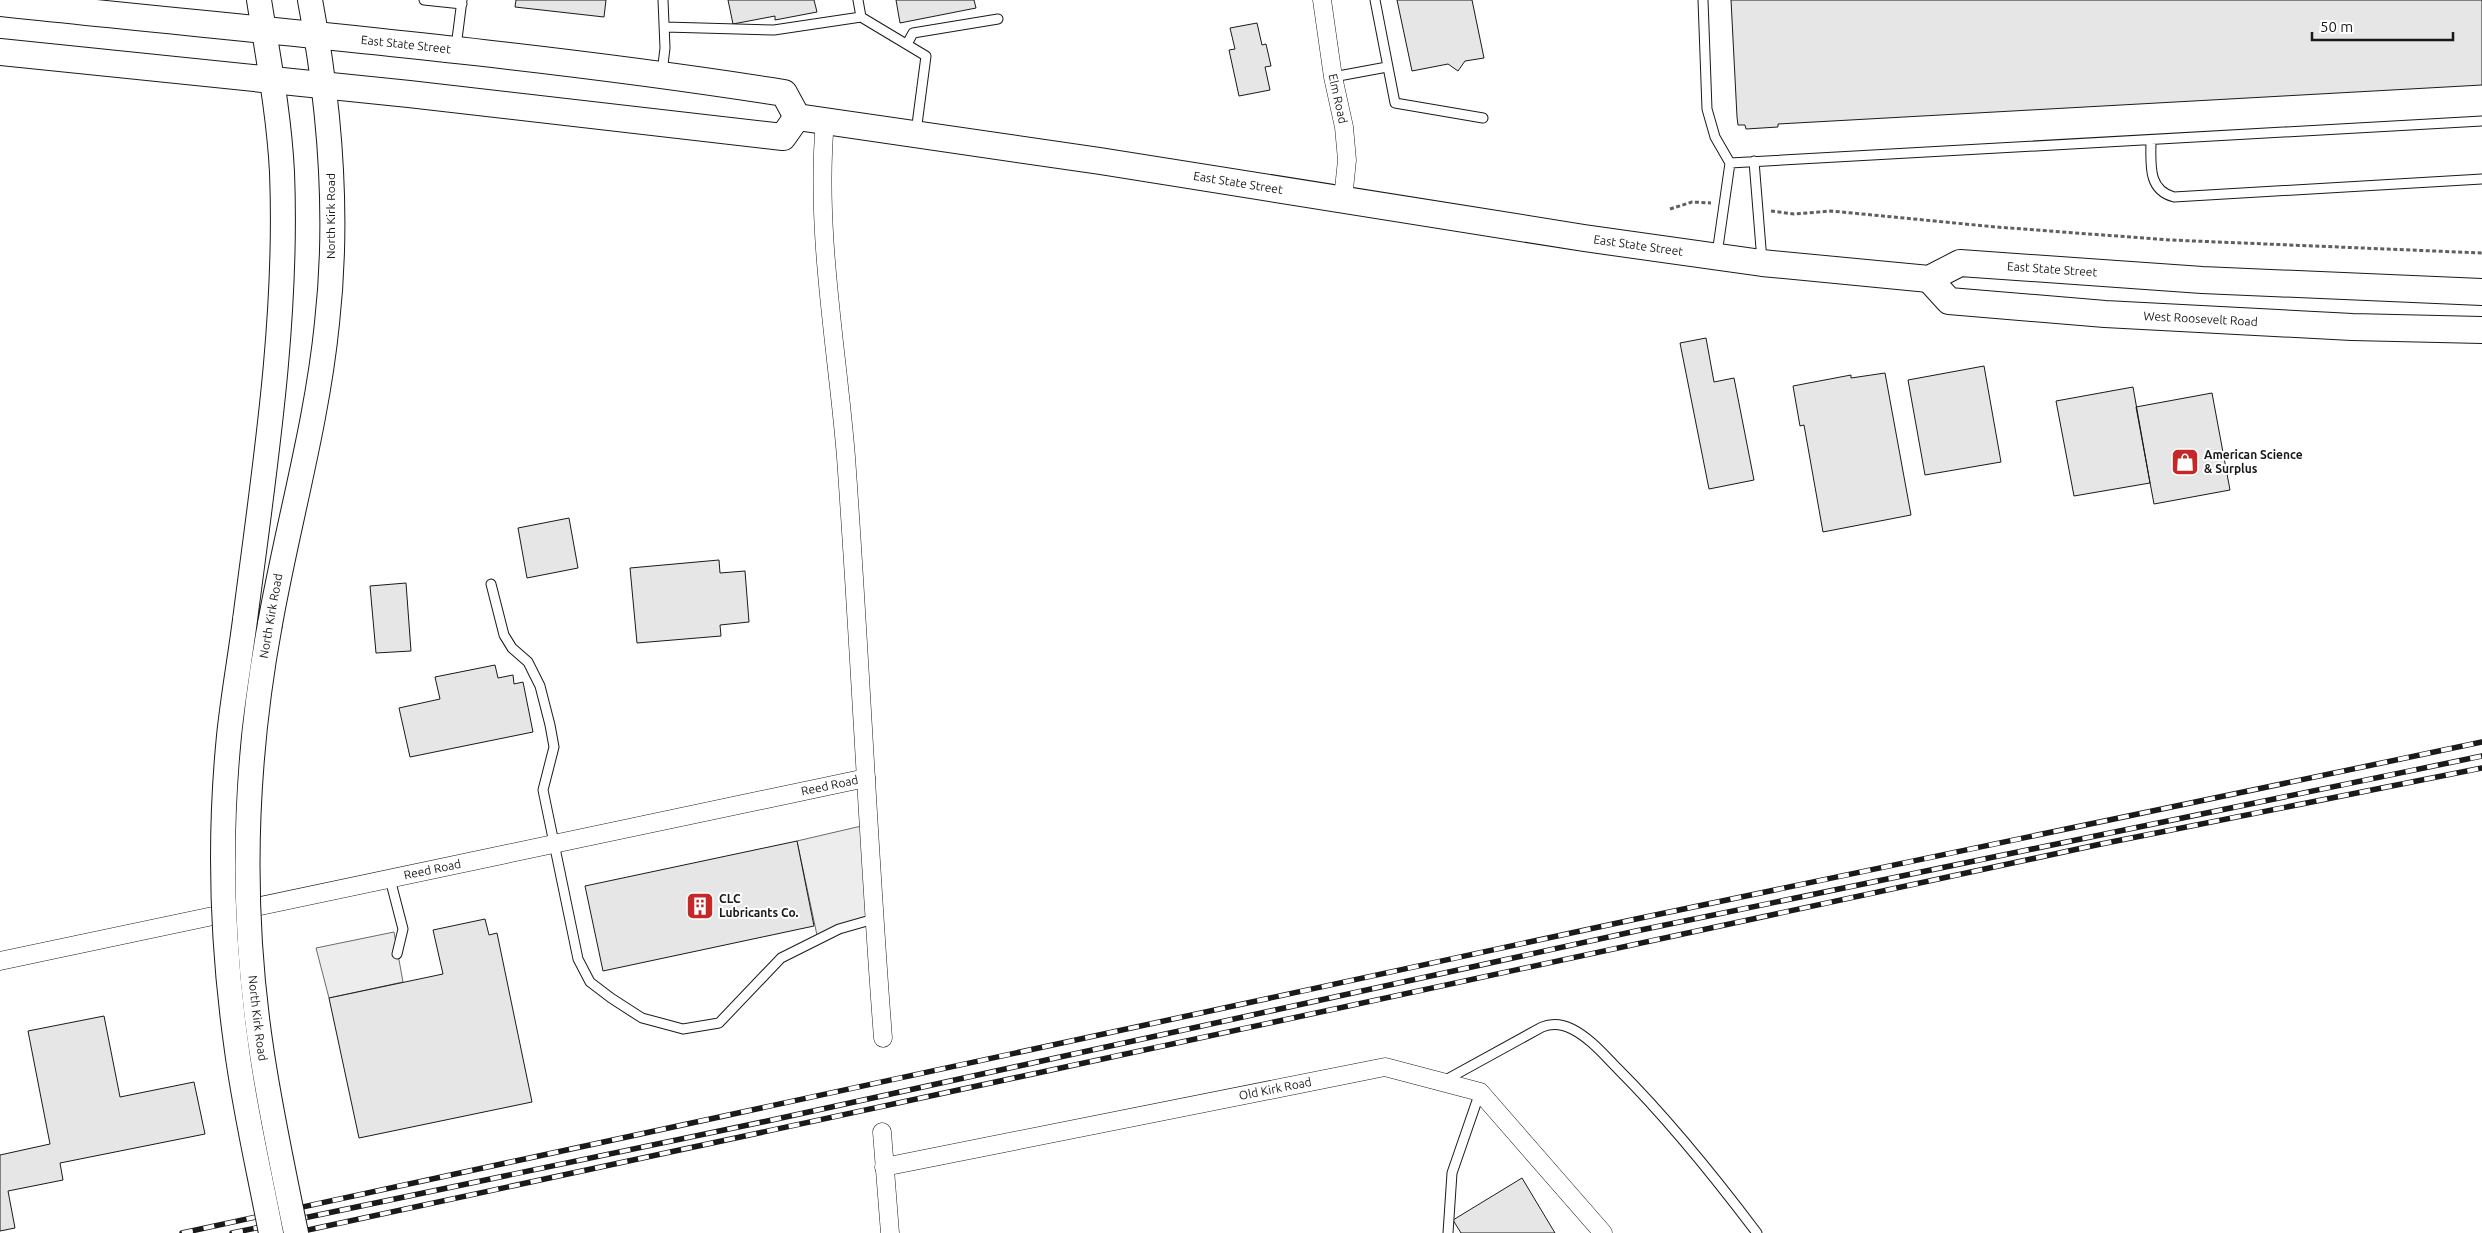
<svg xmlns="http://www.w3.org/2000/svg" width="2482" height="1233" font-family="Ubuntu,sans-serif">
	<style>
		.built { fill: #ededed; stroke: #6a6a6a }
		.building { fill: #e6e6e6; stroke: #1a1a1a }
		.lines { fill: none; stroke-linecap: round; stroke-linejoin: round }
		.lane-casing { stroke: #1a1a1a; stroke-width: 11 }
		.street-casing { stroke: #1a1a1a; stroke-width: 19 }
		.secondary-casing { stroke: #1a1a1a; stroke-width: 26 }
		.primary-casing { stroke: #1a1a1a; stroke-width: 28 }
		.path { stroke: #5f5f5f; stroke-width: 3; stroke-dasharray: 4 2.5; stroke-linecap: butt }
		.lane { stroke: #fff; stroke-width: 9 }
		.street { stroke: #fff; stroke-width: 18 }
		.secondary { stroke: #fff; stroke-width: 24 }
		.primary { stroke: #fff; stroke-width: 26 }
		.rail-casing { stroke: #1a1a1a; stroke-width: 5.5 }
		.rail { stroke: #fff; stroke-width: 4; stroke-dasharray: 11; stroke-linecap: butt }
		.secondary-bridge-casing { stroke: #1a1a1a; stroke-width: 26; stroke-linecap: butt }
		.secondary-bridge { stroke: #fff; stroke-width: 24 }
		.labels { text-anchor: middle; stroke-width: 4; stroke-linejoin: round; paint-order: stroke }
		.street-label { font-size: 12px; fill: #1a1a1a; stroke: #fff }
		.poi-label { font-size: 12px; font-weight: bold; fill: #1a1a1a; stroke: #fff; text-anchor: start }
	</style>
	<rect width="100%" height="100%" fill="#fff"/>
	<!-- built -->
	<path class="built" d="M 870,824 L 874,919 L 818,940 L 797,841 Z
		M 394,932 L 403,982 L 329,998 L 316,948 Z"/>
	<!-- building -->
	<path class="building" d="M 516,0 L 606,0 L 604,17 L 515,7 Z
		M 728,0 L 814,0 L 817,12 L 775,20 L 775,16 L 733,24 Z
		M 896,0 L 974,0 L 976,8 L 900,23 Z
		M 1397,0 L 1472,0 L 1484,58 L 1465,61 L 1458,71 L 1448,64 L 1412,71 Z
		M 1731,0 L 2482,0 L 2482,85 L 1778,124 L 1778,127 L 1746,129 L 1745,125 L 1738,125 L 1737,117 Z
		M 1257,23 L 1262,45 L 1266,44 L 1271,66 L 1265,67 L 1270,90 L 1239,96 L 1229,50 L 1235,49 L 1230,28 Z
		M 1706,338 L 1714,382 L 1734,378 L 1754,480 L 1709,489 L 1680,343 Z
		M 1984,366 L 2001,462 L 1925,475 L 1908,380 Z
		M 1885,373 L 1911,515 L 1823,532 L 1804,425 L 1800,426 L 1793,386 L 1851,375 L 1851,378 Z
		M 2133,387 L 2150,483 L 2074,496 L 2056,401 Z
		M 2212,393 L 2230,490 L 2154,504 L 2136,407 Z
		M 569,518 L 578,568 L 527,578 L 518,528 Z
		M 719,560 L 720,573 L 745,571 L 749,622 L 720,625 L 721,636 L 637,643 L 630,568 Z
		M 406,583 L 411,651 L 376,653 L 370,586 Z
		M 495,665 L 498,678 L 513,675 L 514,684 L 523,682 L 533,732 L 410,757 L 399,708 L 440,699 L 435,677 Z
		M 797,841 L 814,926 L 603,971 L 585,886 Z
		M 485,919 L 489,935 L 497,933 L 532,1102 L 359,1138 L 329,998 L 443,974 L 433,930 Z
		M 104,1016 L 120,1097 L 194,1082 L 205,1134 L 60,1163 L 63,1180 L 8,1191 L 15,1228 L 0,1231 L 0,1155 L 50,1144 L 28,1031 Z
		M 1522,1178 L 1555,1233 L 1461,1233 L 1453,1220 Z"/>
	<g class="lines">
		<!-- lane casing -->
		<g class="lane-casing">
			<path id="lane" d="M 424,0 L 462,4
				M 858,0 L 861,17 L 926,56 L 916,132
				M 1375,0 L 1395,103 L 1483,118
				M 1703,0 L 1707,109 L 1715,137 L 1730,163 L 1717,254
				M 665,27 L 774,30 L 861,17
				M 907,44 L 913,33 L 998,19
				M 456,47 L 462,0
				M 662,73 L 665,48 L 663,0
				M 1333,77 L 1387,67
				M 2151,140 C 2151,163 2147,190 2174,197 L 2482,179
				M 1754,161 L 1762,261
				M 1730,163 L 2482,121
				M 491,584 L 504,635 L 512,648 L 528,662 L 540,686 L 550,725 L 554,747 L 543,790 L 578,959 L 590,982 L 611,998 L 642,1018 L 683,1029 L 719,1023 L 781,958 L 839,929 L 874,919
				M 390,879 L 403,929 L 397,954
				M 1442,1082 L 1542,1027 C 1552,1023 1562,1024 1572,1029 C 1590,1038 1604,1055 1618,1069 C 1669,1120 1714,1176 1757,1233
				M 1448,1233 L 1452,1173 L 1480,1092"/>
		</g>
		<!-- street casing -->
		<g class="street-casing">
			<g id="street">
				<path id="s1" d="M 1322,0 L 1333,77 L 1344,127 L 1347,160 L 1343,199"/>
				<path d="M 825,121 C 815,233 837,346 846,457 C 860,651 868,845 883,1038"/>
				<path id="s2" d="M 0,961 L 866,778"/>
				<path d="M 882,1132 L 890,1233"/>
				<path id="s3" d="M 884,1167 L 1385,1067 L 1480,1092 L 1603,1233"/>
			</g>
		</g>
		<!-- secondary casing -->
		<g class="secondary-casing">
			<path id="secondary" d="M 245,620 C 264,472 288,322 282,172 C 279,114 268,57 259,0
				M 270,624 C 288,523 317,424 327,323 C 339,216 330,106 310,0"/>
		</g>
		<!-- primary casing -->
		<g class="primary-casing">
			<g id="primary">
				<path id="s4" d="M 0,3 C 261,31 524,52 784,93 L 797,117"/>
				<path d="M 0,52 L 409,94 L 783,137 L 797,117"/>
				<path id="s5" d="M 797,117 L 1100,161 L 1584,238 L 1762,263 L 1929,279 L 1960,263 L 2202,280 L 2482,292"/>
				<path id="s6" d="M 1929,279 L 1949,301 L 2105,314 L 2352,327 L 2482,330"/>
			</g>
		</g>
		<!-- path -->
		<path class="path" d="M 1670,209 L 1692,202 L 1711,203
			M 1771,211 L 1794,214 L 1831,211 L 1996,227 L 2170,240 L 2482,253"/>
		<!-- lane -->
		<use href="#lane" class="lane"/>
		<!-- street -->
		<use href="#street" class="street"/>
		<!-- secondary -->
		<use href="#secondary" class="secondary"/>
		<!-- primary -->
		<use href="#primary" class="primary"/>
		<!-- rail casing -->
		<g class="rail-casing">
			<path id="rail" d="M 182,1233 L 1636,919 L 2482,742
				M 232,1233 L 772,1120 L 1636,931 L 2482,756
				M 294,1233 L 2101,844 L 2482,768"/>
		</g>
		<!-- rail -->
		<use href="#rail" class="rail"/>
		<!-- secondary-bridge casing -->
		<g class="secondary-bridge-casing">
			<g id="secondary-bridge">
				<path d="M 245,620 C 240,659 233,697 229,736 C 219,837 222,942 236,1043 C 244,1107 259,1170 271,1233"/>
				<path id="s7" d="M 270,624 C 244,765 240,912 262,1054 C 271,1114 284,1174 296,1233"/>
			</g>
		</g>
		<!-- secondary-bridge -->
		<use href="#secondary-bridge" class="secondary-bridge"/>
	</g>
	<!-- icons -->
	<defs>
		<g id="shop-square" transform="scale(1.4375)"><rect x="-9" y="-9" width="18" height="18" rx="4" fill="#c62828" stroke="#fff"/><path d="M-5-2.5h2.3a2.7 3.5 0 0 1 5.4 0H5L5.5 6h-11ZM-1.5-2.5h3a1.5 2.3 0 0 0-3 0Z" fill="#fff"/></g>
		<g id="building-square" transform="scale(1.4375)"><rect x="-9" y="-9" width="18" height="18" rx="4" fill="#c62828" stroke="#fff"/><path d="M-4-6H4V6H1V3H-1V6H-4ZM-2.5-4.3h1.7v1.8h-1.7ZM.8-4.3h1.7v1.8H.8ZM-2.5-1h1.7V.8h-1.7ZM.8-1h1.7V.8H.8Z" fill="#fff"/></g>
	</defs>
	<g fill-rule="evenodd">
		<use href="#shop-square" x="2185" y="462"/>
		<use href="#building-square" x="700" y="906"/>
	</g>
	<g class="labels">
		<!-- street labels -->
		<g class="street-label">
			<text dy="4" stroke="none"><textPath href="#s4" startOffset="408">East State Street</textPath></text>
			<text dy="4" stroke="none"><textPath href="#s1" startOffset="100">Elm Road</textPath></text>
			<text dy="4" stroke="none"><textPath href="#s5" startOffset="446">East State Street</textPath></text>
			<text transform="translate(331 216) rotate(-90)" y="4">North Kirk Road</text>
			<text dy="4" stroke="none"><textPath href="#s5" startOffset="851">East State Street</textPath></text>
			<text dy="4" stroke="none"><textPath href="#s5" startOffset="1271">East State Street</textPath></text>
			<text dy="4" stroke="none"><textPath href="#s6" startOffset="282">West Roosevelt Road</textPath></text>
			<text transform="translate(271 616) rotate(-80)" y="4">North Kirk Road</text>
			<text dy="4" stroke="none"><textPath href="#s2" startOffset="848">Reed Road</textPath></text>
			<text dy="4" stroke="none"><textPath href="#s2" startOffset="442">Reed Road</textPath></text>
			<text dy="4" stroke="none"><textPath href="#s7" startOffset="396">North Kirk Road</textPath></text>
			<text dy="4" stroke="none"><textPath href="#s3" startOffset="399">Old Kirk Road</textPath></text>
		</g>
		<!-- poi labels -->
		<g class="poi-label">
			<text x="2204" y="459">American Science<tspan x="2204" dy="14">&amp; Surplus</tspan></text>
			<text x="719" y="903">CLC<tspan x="719" dy="14">Lubricants Co.</tspan></text>
		</g>
	</g>
	<!-- scale -->
	<path d="M2312 32v8h141v-8" fill="none" stroke="#1a1a1a" stroke-width="2.5"/>
	<text x="2320" y="32" font-size="15" fill="#1a1a1a" stroke="#ffffff" stroke-width="4" paint-order="stroke">50 m</text>
</svg>
